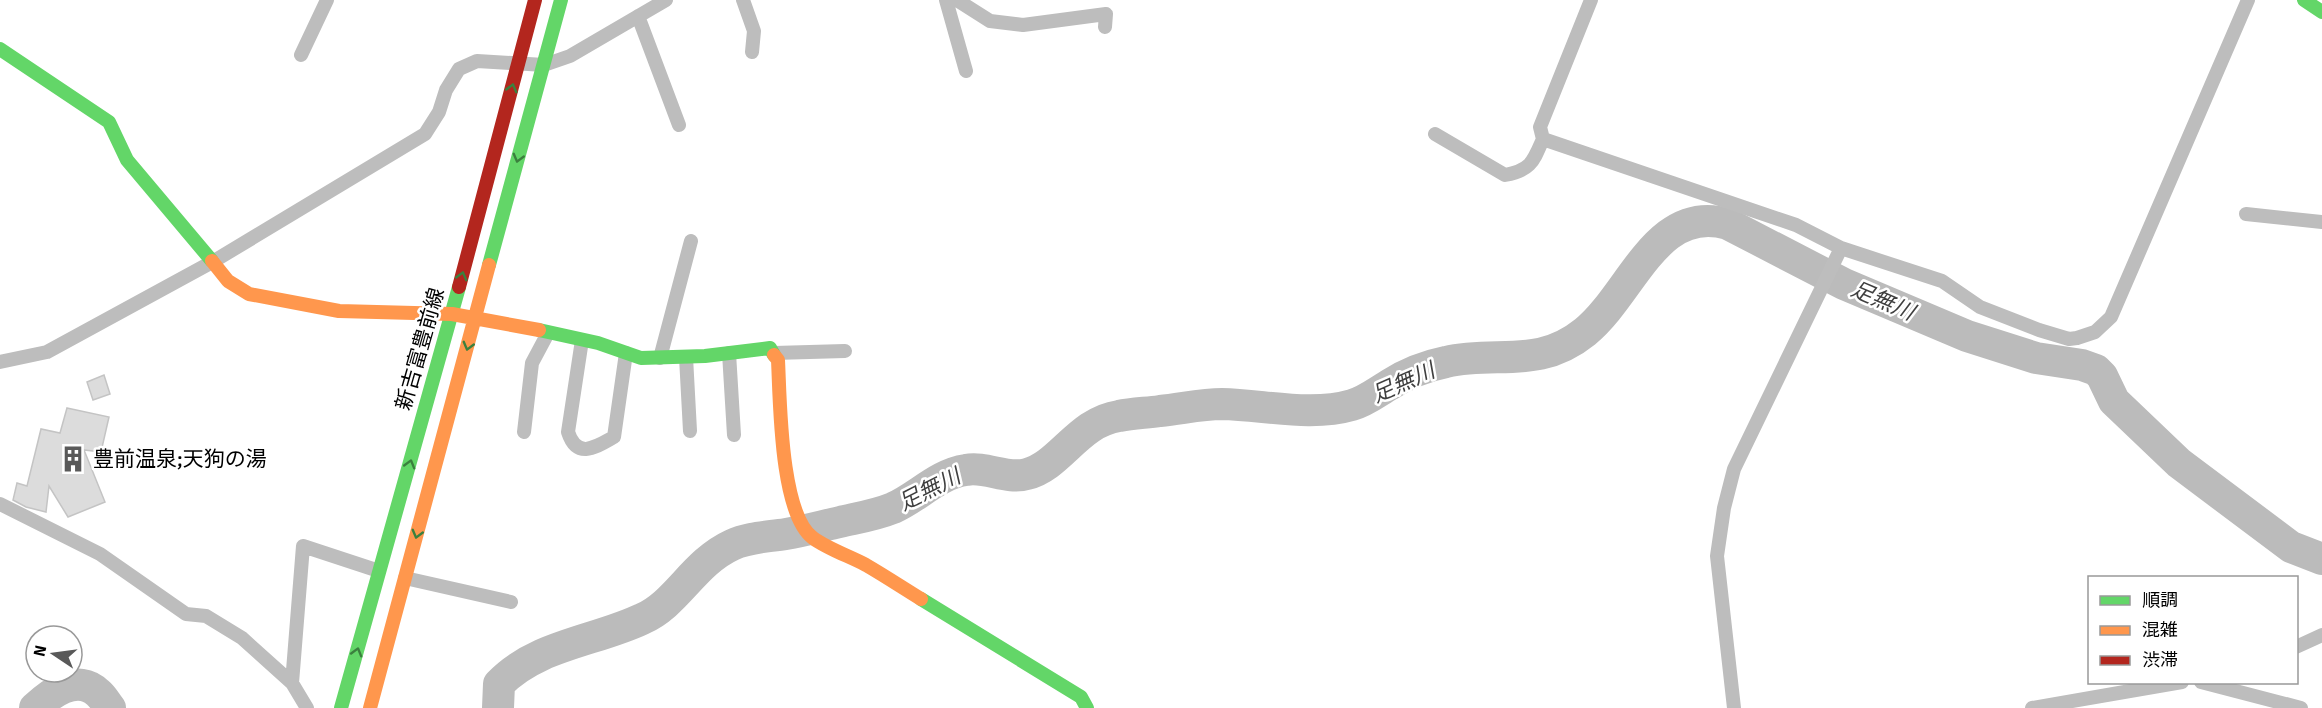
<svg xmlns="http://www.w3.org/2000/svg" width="2322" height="708" font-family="Signika,'Noto Sans JP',sans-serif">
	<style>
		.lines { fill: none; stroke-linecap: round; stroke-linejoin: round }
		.river { stroke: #bbb; stroke-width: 32 }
		.building { fill: #dcdcdc; stroke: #c4c4c4; stroke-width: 1.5 }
		.street { stroke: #bdbdbd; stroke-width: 14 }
		.fast { stroke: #63d668; stroke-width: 14 }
		.slow { stroke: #ff974d; stroke-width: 14 }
		.jam { stroke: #b3261e; stroke-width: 14 }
		.oneway { stroke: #3b803e }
		.labels { text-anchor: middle; stroke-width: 5; stroke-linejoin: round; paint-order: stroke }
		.street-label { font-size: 21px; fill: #000; stroke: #fff }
		.poi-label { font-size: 21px; fill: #000; stroke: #fff; text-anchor: start }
		.water-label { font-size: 22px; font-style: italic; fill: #3f3f3f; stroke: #fff }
	</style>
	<rect width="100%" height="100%" fill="#fff"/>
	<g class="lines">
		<!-- river -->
		<path class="river" d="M 35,708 C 51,693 78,673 98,693 C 103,697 106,703 110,708
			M 498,708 L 499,684 C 536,645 596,641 642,619 C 677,604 693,563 732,545 C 749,537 767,537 786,534 C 804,531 822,526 840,522 C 857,518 876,515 893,508 C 918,497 938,474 966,470 C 986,466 1007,480 1027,474 C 1060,466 1078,422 1119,416 C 1133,413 1147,413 1160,411 C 1181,409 1201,404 1222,404 C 1265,405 1311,417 1352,405 C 1366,401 1377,392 1389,385 C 1406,374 1426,366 1446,362 C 1497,350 1538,370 1585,332 C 1632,294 1656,203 1728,224 L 1844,284 L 1967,336 L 2036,358 L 2082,365 L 2096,370 L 2102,376 L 2114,401 L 2179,463 L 2291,547 L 2322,559"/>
	</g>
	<!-- building -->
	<path class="building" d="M 104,375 L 110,394 L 93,400 L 87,382 Z
		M 67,408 L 109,417 L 101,452 L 84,450 L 105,502 L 68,517 L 49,486 L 46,512 L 26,507 L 13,500 L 17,483 L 27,486 L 41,429 L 60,433 Z"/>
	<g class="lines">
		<!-- street -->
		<path class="street" d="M 743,0 L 754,31 L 752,52
			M 946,0 L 966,71
			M 957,0 L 990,21 L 1023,25 L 1106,14 L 1105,27
			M 1591,0 L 1540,127 L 1543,139 L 1796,225 L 1841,248 L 1942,281 L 1980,307 L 2039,330 L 2069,339 L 2077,338 L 2095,332 L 2111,317 L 2248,0
			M 638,16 L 679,125
			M 301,55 L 327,0
			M 1435,134 L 1505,175 C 1531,170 1533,162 1543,139
			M 2246,214 L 2322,222
			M 582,340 L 568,432 C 577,460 596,447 614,437 L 626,353
			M 729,353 L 734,435
			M 774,353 L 845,351
			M 686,357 L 690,431
			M 660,358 L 691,241
			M 0,362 L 47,352 L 214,261 L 425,134 L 439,112 L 446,90 L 459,69 L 477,61 L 544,65 L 570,56 L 666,0
			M 524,432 L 532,363 L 548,333
			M 0,504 L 100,554 L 186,614 L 206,616 L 242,638 L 292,683 L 307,708
			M 405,578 L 511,602
			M 2296,647 L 2322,635
			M 2201,682 L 2301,708
			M 292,683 L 303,546 L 379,571
			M 1734,708 L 1717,556 L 1724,508 L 1734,469 L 1841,248
			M 2032,708 L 2182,682"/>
		<!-- fast -->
		<path class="fast" d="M 2304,0 L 2322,12
			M 0,49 L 109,122 L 127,160 L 212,261
			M 489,265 L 561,0
			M 539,330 L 598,343 L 641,358 L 705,356 L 770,348 L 774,355
			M 921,599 L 1081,697 L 1087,708
			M 341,708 L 459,287"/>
		<!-- slow -->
		<path class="slow" d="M 212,261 L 228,281 L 249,294 L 339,311 L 452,314 L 539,330
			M 774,355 L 778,360 C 780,399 780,514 813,538 C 828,549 849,556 866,565 C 885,576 903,588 921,599
			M 370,708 L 489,265"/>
		<!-- jam -->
		<path class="jam" d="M 459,287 L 535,0"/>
	</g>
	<!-- one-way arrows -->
	<defs><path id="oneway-chevron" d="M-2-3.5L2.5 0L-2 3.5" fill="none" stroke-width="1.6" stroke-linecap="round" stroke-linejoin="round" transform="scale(1.5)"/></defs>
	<g class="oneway">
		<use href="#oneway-chevron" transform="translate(512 88) rotate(-75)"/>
		<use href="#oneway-chevron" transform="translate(518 158) rotate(105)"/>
		<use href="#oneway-chevron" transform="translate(462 276) rotate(-75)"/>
		<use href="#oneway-chevron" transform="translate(468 346) rotate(105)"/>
		<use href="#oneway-chevron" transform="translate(410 464) rotate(-74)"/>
		<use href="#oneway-chevron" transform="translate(417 534) rotate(105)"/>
		<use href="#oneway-chevron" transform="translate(357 652) rotate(-74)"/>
	</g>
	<!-- icons -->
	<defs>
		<g id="building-bare" transform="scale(2.07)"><path d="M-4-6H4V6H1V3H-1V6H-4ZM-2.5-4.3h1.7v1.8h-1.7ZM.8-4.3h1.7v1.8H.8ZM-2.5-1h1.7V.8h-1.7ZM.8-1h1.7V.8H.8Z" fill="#595959" stroke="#fff" stroke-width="2.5" paint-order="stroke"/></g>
	</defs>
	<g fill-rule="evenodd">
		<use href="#building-bare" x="73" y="459"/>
	</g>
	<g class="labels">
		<!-- street labels -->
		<g class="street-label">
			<text transform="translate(420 349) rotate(-74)" y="7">新吉富豊前線</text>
		</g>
		<!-- poi labels -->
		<g class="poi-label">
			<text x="93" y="466">豊前温泉;天狗の湯</text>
		</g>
		<!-- water labels -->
		<g class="water-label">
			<text transform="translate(1883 300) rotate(23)" y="8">足無川</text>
			<text transform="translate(1403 382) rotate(-24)" y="8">足無川</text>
			<text transform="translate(929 489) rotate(-27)" y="8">足無川</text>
		</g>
	</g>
	<!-- legend -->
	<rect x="2088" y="576" width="210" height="108" fill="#ffffff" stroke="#999999" stroke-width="1.5"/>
	<rect x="2100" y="596" width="30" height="9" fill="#63d668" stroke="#999999" stroke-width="1.5"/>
	<text x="2142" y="606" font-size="18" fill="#000000">順調</text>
	<rect x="2100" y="626" width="30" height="9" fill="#ff974d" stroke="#999999" stroke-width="1.5"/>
	<text x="2142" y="636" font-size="18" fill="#000000">混雑</text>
	<rect x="2100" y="656" width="30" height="9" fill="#b3261e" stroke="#999999" stroke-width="1.5"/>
	<text x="2142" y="666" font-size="18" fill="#000000">渋滞</text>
	<!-- north arrow -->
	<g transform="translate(54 654) rotate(283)"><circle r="28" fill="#ffffff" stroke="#999999" stroke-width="1.5"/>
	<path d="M0-4.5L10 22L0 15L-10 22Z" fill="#595959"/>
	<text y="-9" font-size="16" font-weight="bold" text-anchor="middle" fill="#000000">N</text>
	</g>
</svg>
